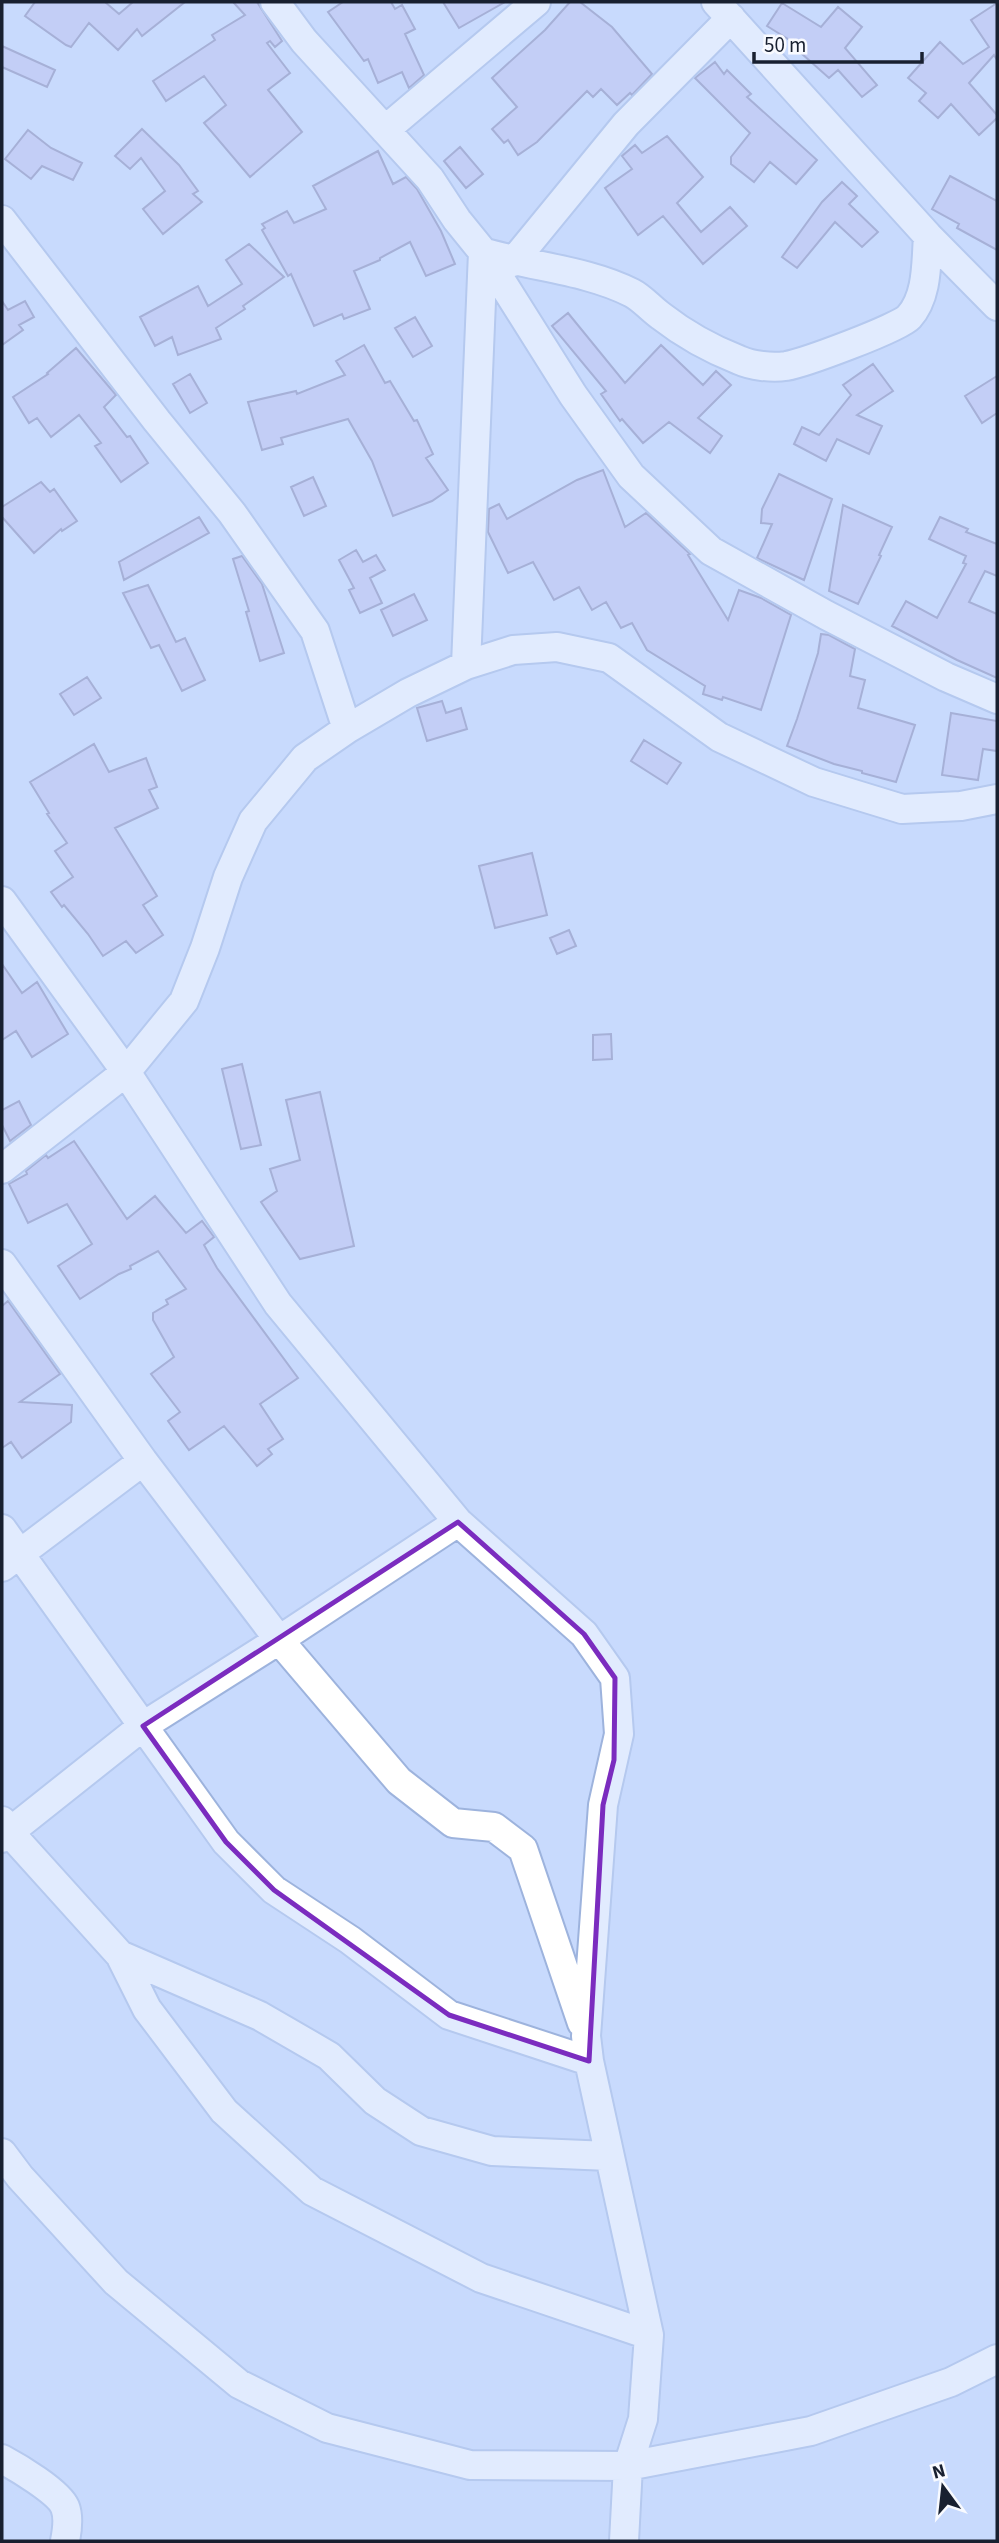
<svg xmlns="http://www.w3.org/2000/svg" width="999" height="2543" font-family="'Source Sans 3',sans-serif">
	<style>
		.building { fill: #bdbeed; stroke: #7c7da8; stroke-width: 2 }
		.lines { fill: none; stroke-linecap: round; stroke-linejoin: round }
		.minor-casing { stroke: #9db3dd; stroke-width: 32 }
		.minor { stroke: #fff; stroke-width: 28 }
		.marked { fill: none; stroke: #7b2cbf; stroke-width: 5; stroke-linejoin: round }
	</style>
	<rect width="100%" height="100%" fill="#c8dafd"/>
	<!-- building -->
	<path class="building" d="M 35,2 L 105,2 L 119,14 L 133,2 L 185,2 L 142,36 L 137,29 L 118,50 L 89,23 L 71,47 L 66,45 L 25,16 Z
		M 233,2 L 257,2 L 282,41 L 275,47 L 270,41 L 267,43 L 290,73 L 268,90 L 302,132 L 250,177 L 204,123 L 226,105 L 204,76 L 166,101 L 153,81 L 215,40 L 212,35 L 245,15 Z
		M 343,2 L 391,2 L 395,9 L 402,5 L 415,29 L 405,34 L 424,75 L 409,88 L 402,72 L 378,83 L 368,59 L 364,61 L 328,12 Z
		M 443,2 L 505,2 L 459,28 Z
		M 570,2 L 580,2 L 612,27 L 652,74 L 632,95 L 630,93 L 617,105 L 601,89 L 593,97 L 587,91 L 537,142 L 518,155 L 508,140 L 504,143 L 492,129 L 517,107 L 492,78 L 545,30 Z
		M 782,3 L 821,27 L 838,7 L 862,27 L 845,48 L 877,85 L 862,97 L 838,70 L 829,78 L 801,53 L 804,49 L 767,26 Z
		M 997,3 L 997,60 L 994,55 L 969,83 L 997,115 L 997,118 L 979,135 L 951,104 L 938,118 L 919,101 L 926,93 L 908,78 L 940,42 L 963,64 L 989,47 L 971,20 Z
		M 2,46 L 55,70 L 47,87 L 2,67 Z
		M 715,62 L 724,74 L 727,70 L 751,94 L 747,97 L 817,160 L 796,184 L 770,162 L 754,182 L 731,164 L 731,157 L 750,133 L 695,78 Z
		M 142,129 L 179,165 L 198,191 L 193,194 L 202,202 L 163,234 L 143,209 L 165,191 L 141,158 L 130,169 L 115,156 Z
		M 28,130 L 51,148 L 82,163 L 73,180 L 42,166 L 31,179 L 5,159 Z
		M 667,136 L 703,177 L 677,203 L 701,232 L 730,207 L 747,226 L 703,264 L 663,216 L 638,235 L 605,188 L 632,169 L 622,156 L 635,145 L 642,153 Z
		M 460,147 L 483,174 L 466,188 L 444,161 Z
		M 378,151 L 393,184 L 406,177 L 417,189 L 441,231 L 455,264 L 426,276 L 410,242 L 380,258 L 380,260 L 354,271 L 370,309 L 344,319 L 342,314 L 314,326 L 291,274 L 288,276 L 262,230 L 265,228 L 262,224 L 287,211 L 294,223 L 326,209 L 313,186 Z
		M 950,176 L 997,201 L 997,250 L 957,228 L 959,224 L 932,209 Z
		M 842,182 L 857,196 L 849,204 L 878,232 L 862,247 L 835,222 L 797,268 L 782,257 L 822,202 Z
		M 249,244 L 284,277 L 243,306 L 245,309 L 216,328 L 221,339 L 178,355 L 172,337 L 155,346 L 140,317 L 198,286 L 208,306 L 242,284 L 226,260 Z
		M 2,301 L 8,310 L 25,301 L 34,317 L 19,325 L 23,330 L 2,345 Z
		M 568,313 L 625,383 L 661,345 L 703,385 L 716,371 L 731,385 L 698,418 L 722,436 L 710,453 L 669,422 L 643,443 L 622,419 L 620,421 L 601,394 L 606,391 L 552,326 Z
		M 415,317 L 432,346 L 413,357 L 395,328 Z
		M 364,345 L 385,383 L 390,381 L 414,421 L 417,420 L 433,454 L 426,458 L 448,490 L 432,501 L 393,516 L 372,461 L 348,419 L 281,438 L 283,444 L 262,450 L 248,402 L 296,391 L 297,394 L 345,375 L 336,361 Z
		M 76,348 L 116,395 L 104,407 L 127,437 L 130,436 L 148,463 L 121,482 L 95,446 L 101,443 L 79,415 L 51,437 L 37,418 L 29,423 L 13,397 L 48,374 L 47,373 Z
		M 873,364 L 893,391 L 857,415 L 882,426 L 869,454 L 837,439 L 826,461 L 794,444 L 802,427 L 819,435 L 851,395 L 843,385 Z
		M 190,374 L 207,403 L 190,413 L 173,384 Z
		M 997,376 L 997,413 L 982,423 L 965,396 Z
		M 603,470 L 625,527 L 646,513 L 690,554 L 688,555 L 728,620 L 739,590 L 761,598 L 791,615 L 761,710 L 723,697 L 722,700 L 703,694 L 705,686 L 647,650 L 632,623 L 621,628 L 606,602 L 592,610 L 579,587 L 554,600 L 533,562 L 508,573 L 488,532 L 489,509 L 499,504 L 507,519 L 577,480 Z
		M 779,474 L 832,499 L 804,580 L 757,558 L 772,524 L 761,523 L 762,509 Z
		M 313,477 L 326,506 L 304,516 L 291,487 Z
		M 41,482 L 50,492 L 54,489 L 77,521 L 62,531 L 61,529 L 34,553 L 2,517 L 2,507 Z
		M 843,505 L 892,527 L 879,555 L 881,556 L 858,604 L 829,591 Z
		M 199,517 L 209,533 L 124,580 L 119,562 Z
		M 940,517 L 968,529 L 966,532 L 997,544 L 997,576 L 985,571 L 969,602 L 997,614 L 997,678 L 957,660 L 892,626 L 906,601 L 937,618 L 966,564 L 963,563 L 966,556 L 929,539 Z
		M 356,550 L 363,562 L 376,555 L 385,570 L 370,578 L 382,603 L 360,613 L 349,590 L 354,588 L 339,560 Z
		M 242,556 L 262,584 L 284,653 L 260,661 L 246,612 L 249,611 L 233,559 Z
		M 148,585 L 176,642 L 185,638 L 205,680 L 182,691 L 159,645 L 151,648 L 123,593 Z
		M 414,594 L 427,620 L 393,636 L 381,610 Z
		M 821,634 L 829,635 L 855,649 L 850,676 L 865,680 L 858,708 L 915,725 L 896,782 L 862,773 L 862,771 L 834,764 L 787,746 L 797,719 L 818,653 Z
		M 87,677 L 101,698 L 74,715 L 60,694 Z
		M 442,701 L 446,713 L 461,708 L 467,729 L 427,741 L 417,708 Z
		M 951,713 L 997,721 L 997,751 L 983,749 L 978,780 L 942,775 Z
		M 644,740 L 681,763 L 667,784 L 631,761 Z
		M 94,744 L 109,772 L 146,758 L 157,787 L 149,790 L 158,808 L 115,828 L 157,896 L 143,905 L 163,935 L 136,953 L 126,941 L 103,956 L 88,934 L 64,905 L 62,907 L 51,892 L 73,877 L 55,851 L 67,843 L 47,814 L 49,813 L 30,782 Z
		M 532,853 L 547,915 L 495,928 L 479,866 Z
		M 569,930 L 576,946 L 557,954 L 550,938 Z
		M 2,964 L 22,993 L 37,982 L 68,1034 L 32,1057 L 16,1031 L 2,1040 Z
		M 611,1034 L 612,1059 L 593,1060 L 593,1035 Z
		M 242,1064 L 261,1145 L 241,1149 L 222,1069 Z
		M 320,1092 L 354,1246 L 300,1259 L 261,1202 L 277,1191 L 270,1169 L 300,1160 L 286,1100 Z
		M 19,1101 L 31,1125 L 10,1141 L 2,1125 L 2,1110 Z
		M 74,1141 L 127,1219 L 155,1196 L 186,1233 L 202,1221 L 214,1237 L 204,1245 L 217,1268 L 298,1378 L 260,1404 L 283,1439 L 268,1449 L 272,1454 L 257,1466 L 224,1426 L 189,1450 L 168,1421 L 180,1412 L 151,1374 L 174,1357 L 153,1320 L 153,1313 L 168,1304 L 166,1300 L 186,1289 L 158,1251 L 130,1266 L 131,1269 L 119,1274 L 80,1299 L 58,1266 L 92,1244 L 67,1204 L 28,1223 L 9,1184 L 27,1174 L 26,1171 L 46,1155 L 48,1158 Z
		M 8,1301 L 60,1374 L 20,1402 L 72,1405 L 71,1422 L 22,1458 L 11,1442 L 2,1448 L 2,1306 Z"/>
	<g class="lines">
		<!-- minor casing -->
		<g class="minor-casing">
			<path id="minor" d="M 275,2 L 304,41 L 430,179 L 457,220 L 483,252 L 466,665
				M 716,2 L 928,236 L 997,306
				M 385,130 L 536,2
				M 2,220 L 157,421 L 232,513 L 315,631 L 347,729
				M 483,252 L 573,395 L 631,476 L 711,551 L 826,615 L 946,677 L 997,699
				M 483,252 C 531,267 587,270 632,293 C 642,298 651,309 661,316 C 684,334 711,349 739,360 C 752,366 772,368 786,366 C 804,363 899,328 909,317 C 928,296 926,262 928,236
				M 513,262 L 626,124 L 731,18
				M 2,901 L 126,1072 L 278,1304 L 458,1522 L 584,1634 L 615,1678 L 619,1734 L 603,1805 L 586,2036 L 589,2061 L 649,2335 L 643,2419 L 628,2466 L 624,2541
				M 2,1169 L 126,1072 L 184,1001 L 205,948 L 228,877 L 253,821 L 305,758 L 347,729 L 408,693 L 466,665 L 513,650 L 557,647 L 609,658 L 719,737 L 814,782 L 902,809 L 961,806 L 997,799
				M 2,1264 L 143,1461 L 279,1640 L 399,1781 L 453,1823 L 494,1827 L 523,1849 L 582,2023
				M 2,1529 L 226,1842 L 274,1890 L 350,1940 L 449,2015 L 589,2061
				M 2,1567 L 143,1461
				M 2,1821 L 9,1832 L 120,1955 L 147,2009 L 224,2111 L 312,2191 L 481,2278 L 649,2335
				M 2,1838 L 143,1726 L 279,1640 L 458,1522
				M 120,1955 L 260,2016 L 329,2056 L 375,2101 L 421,2131 L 492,2151 L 609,2156
				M 2,2153 L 20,2177 L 116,2282 L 239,2384 L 327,2428 L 470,2465 L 628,2466 L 811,2431 L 951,2382 L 997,2359
				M 2,2459 C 17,2467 59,2492 65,2507 C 69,2517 67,2531 65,2541"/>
		</g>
		<!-- minor -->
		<use href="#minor" class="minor"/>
	</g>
	<!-- marked area -->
	<path d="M0 0H999V2543H0ZM 458,1522 L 584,1634 L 615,1678 L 614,1760 L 603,1805 L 589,2061 L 449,2015 L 274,1890 L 226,1842 L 143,1726 Z" fill="#c8dafd" fill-opacity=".55" fill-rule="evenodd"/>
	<path class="marked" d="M 458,1522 L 584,1634 L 615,1678 L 614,1760 L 603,1805 L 589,2061 L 449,2015 L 274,1890 L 226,1842 L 143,1726 Z"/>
	<!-- border -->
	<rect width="999" height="2543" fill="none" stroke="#182030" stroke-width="7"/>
	<!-- north arrow -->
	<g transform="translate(943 2487) rotate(345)" stroke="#f8faff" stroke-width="5" paint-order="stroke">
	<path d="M0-5L12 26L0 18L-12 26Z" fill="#182030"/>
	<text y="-10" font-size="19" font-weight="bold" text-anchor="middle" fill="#182030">N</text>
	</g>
	<!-- scale -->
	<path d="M754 52v10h168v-10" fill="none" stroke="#182030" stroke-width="3.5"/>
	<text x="764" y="52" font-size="21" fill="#182030" stroke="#f8faff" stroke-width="5" paint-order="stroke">50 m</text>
</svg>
